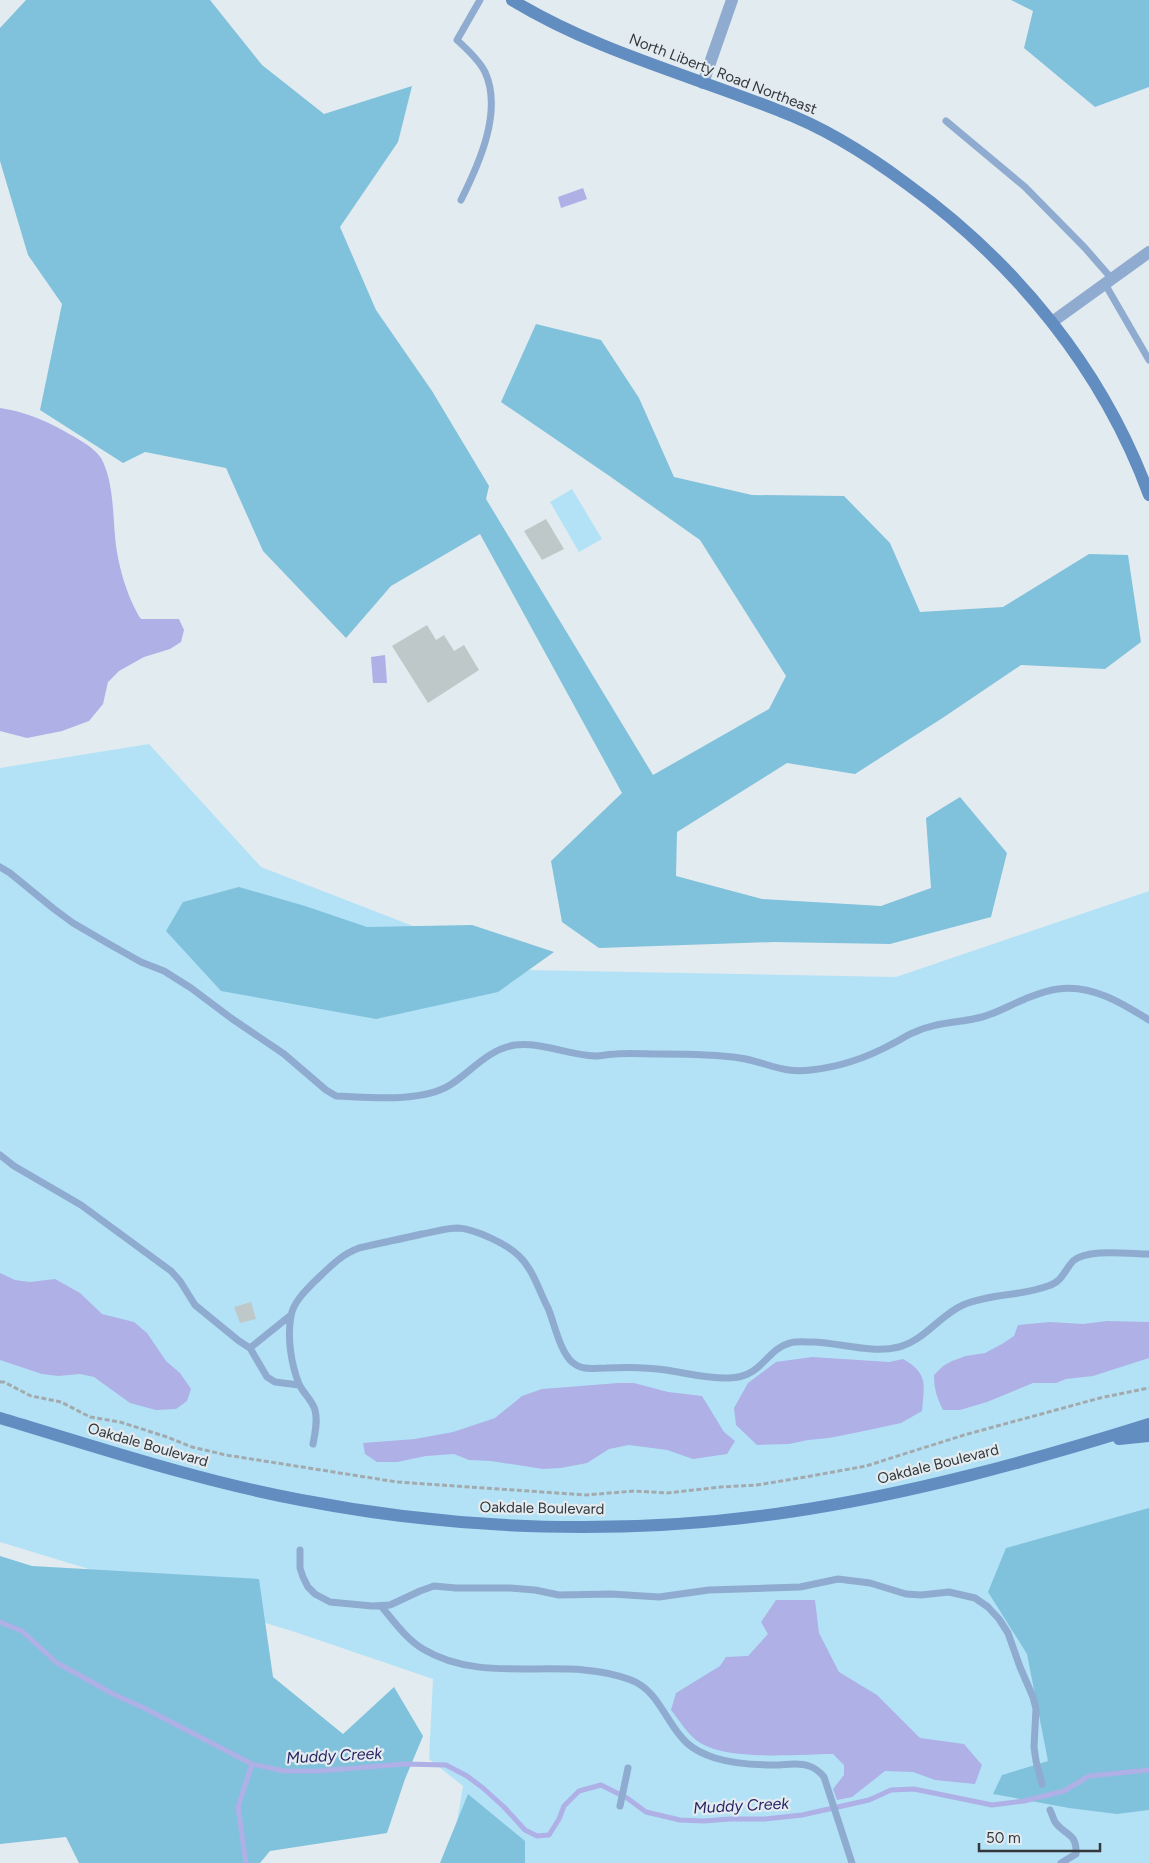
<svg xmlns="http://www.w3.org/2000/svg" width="1149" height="1863" font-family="Figtree,sans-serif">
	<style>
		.green { fill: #b3e2f6 }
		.forest { fill: #80c1dc }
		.water { fill: #aeb0e6 }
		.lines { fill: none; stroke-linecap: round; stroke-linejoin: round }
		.stream { stroke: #aeb0e6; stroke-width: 5 }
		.building { fill: #bec8c8 }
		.path { stroke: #a3aaae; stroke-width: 3; stroke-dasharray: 5 2.5; stroke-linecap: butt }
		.service { stroke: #8facd0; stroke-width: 7 }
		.minor { stroke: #8facd0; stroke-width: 12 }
		.secondary { stroke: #628dc1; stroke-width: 12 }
		.labels { text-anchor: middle; stroke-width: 4.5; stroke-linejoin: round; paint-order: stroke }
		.street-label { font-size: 15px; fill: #35383a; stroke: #e2ebf0 }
		.water-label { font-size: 16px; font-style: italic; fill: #2a2462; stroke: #e2ebf0 }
	</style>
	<rect width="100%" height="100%" fill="#e2ebf0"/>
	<!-- green -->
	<path class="green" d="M 572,489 L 602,539 L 579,552 L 550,502 Z
		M 149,744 L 261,867 L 526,970 L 896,977 L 1149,891 L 1149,1863 L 450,1863 L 463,1786 L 429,1759 L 433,1679 L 295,1632 L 0,1542 L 0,768 Z"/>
	<!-- forest -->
	<path class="forest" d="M 26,0 L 210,0 L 262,65 L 324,114 L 412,86 L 398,142 L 340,227 L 376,310 L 432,391 L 489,486 L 486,499 L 653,775 L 769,709 L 786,676 L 700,540 L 608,475 L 501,402 L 536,324 L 601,340 L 639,398 L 674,477 L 752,495 L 844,496 L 890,543 L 920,612 L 1003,607 L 1089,554 L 1128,555 L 1141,642 L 1105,669 L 1021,665 L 944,717 L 855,774 L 787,763 L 677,832 L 676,876 L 762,899 L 881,906 L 931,888 L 926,818 L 960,797 L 1007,853 L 991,917 L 890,944 L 774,942 L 599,948 L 562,922 L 551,861 L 622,793 L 480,534 L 391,586 L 346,638 L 263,551 L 226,468 L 145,452 L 123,463 L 40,410 L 62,304 L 28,255 L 0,161 L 0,28 Z
		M 1011,0 L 1149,0 L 1149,87 L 1095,107 L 1024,48 L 1033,11 Z
		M 239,887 L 305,906 L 367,927 L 472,925 L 554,952 L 498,992 L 376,1019 L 221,991 L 166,931 L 183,902 Z
		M 1149,1508 L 1149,1810 L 1117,1814 L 1069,1808 L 993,1794 L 1002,1775 L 1048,1761 L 1027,1654 L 988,1592 L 1006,1548 Z
		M 0,1556 L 32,1566 L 259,1579 L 273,1677 L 343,1734 L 394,1687 L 423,1736 L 405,1779 L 387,1833 L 270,1851 L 260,1863 L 79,1863 L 66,1837 L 0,1844 Z
		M 468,1794 L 525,1841 L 525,1863 L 440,1863 Z"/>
	<!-- water -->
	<path class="water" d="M 583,188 L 587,199 L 561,208 L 558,197 Z
		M 0,408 C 22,411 45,420 64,431 C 76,438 93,446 101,458 C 113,479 113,513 115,536 C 117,562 127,598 141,619 L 179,619 L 184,630 L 181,642 L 170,649 L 144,657 L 119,671 L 108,682 L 103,704 L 89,721 L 62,731 L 27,738 L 0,731 Z
		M 385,655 L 387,683 L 373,683 L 371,657 Z
		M 0,1273 L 15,1280 L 30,1282 L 55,1279 L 80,1293 L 102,1314 L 134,1322 L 147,1333 L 166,1361 L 180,1373 L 191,1389 L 187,1401 L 176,1409 L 156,1410 L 130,1403 L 94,1377 L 80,1374 L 58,1376 L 42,1374 L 0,1360 Z
		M 1107,1321 L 1149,1322 L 1149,1358 L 1093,1376 L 1066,1379 L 1056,1383 L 1033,1383 L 987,1402 L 960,1410 L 943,1410 C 937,1398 934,1389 934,1375 L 943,1366 L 952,1361 L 966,1356 L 985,1353 L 1002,1344 L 1014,1336 L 1018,1325 L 1050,1322 L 1083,1324 Z
		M 812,1357 L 889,1362 L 903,1359 C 929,1374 924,1385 922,1411 L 901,1423 L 864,1431 L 829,1438 L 808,1440 L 789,1444 L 757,1445 L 736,1425 L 734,1408 L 748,1383 L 776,1362 Z
		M 618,1383 L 634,1383 L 668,1392 L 702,1396 L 724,1432 L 735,1441 L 727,1454 L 693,1459 L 667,1450 L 629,1445 L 609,1449 L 587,1463 L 561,1468 L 543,1469 L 491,1461 L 469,1460 L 454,1454 L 426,1456 L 397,1462 L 377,1462 L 365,1454 L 363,1443 L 415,1439 L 453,1432 L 495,1418 L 522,1396 L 542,1389 Z
		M 776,1600 L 815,1600 L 819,1633 L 839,1672 L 877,1695 L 920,1738 L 964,1744 L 982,1765 L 975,1784 L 935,1780 L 913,1772 L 885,1771 L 852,1797 L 837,1800 L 833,1789 L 844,1775 L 844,1765 L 833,1754 C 799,1754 723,1762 696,1740 C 687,1733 679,1720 671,1710 L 676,1693 L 720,1666 L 726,1657 L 748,1656 L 768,1634 L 761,1622 Z"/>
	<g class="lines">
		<!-- stream -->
		<path class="stream" d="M 0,1622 L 22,1631 L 57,1663 L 81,1676 L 113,1694 L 144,1708 L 252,1764 L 284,1771 L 319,1771 L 404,1764 L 446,1765 L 467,1776 L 483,1788 L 504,1807 L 525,1830 L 537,1836 L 549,1835 L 559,1819 L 564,1806 L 579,1791 L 601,1785 L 627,1798 L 646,1812 L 680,1820 L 704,1821 L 730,1819 L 765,1819 L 802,1815 L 869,1800 L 891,1790 L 914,1789 L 992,1805 L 1024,1801 L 1064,1791 L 1089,1776 L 1149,1770
			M 246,1863 L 238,1807 L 252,1764"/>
	</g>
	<!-- building -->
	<path class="building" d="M 546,519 L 564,549 L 542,560 L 524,531 Z
		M 427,625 L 436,640 L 444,635 L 454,651 L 464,645 L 479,670 L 428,703 L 392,646 Z
		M 251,1302 L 256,1319 L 240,1323 L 234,1307 Z"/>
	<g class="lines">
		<!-- path -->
		<path class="path" d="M 0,1382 L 4,1382 L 31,1396 L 61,1402 L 90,1417 L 120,1422 L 167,1437 L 192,1447 L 226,1455 L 397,1482 L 586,1495 L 634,1491 L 667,1493 L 721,1487 L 757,1485 L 811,1476 L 866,1466 L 964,1435 L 1100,1398 L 1149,1388"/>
		<!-- service -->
		<path class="service" d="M 946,121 L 1025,187 L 1085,248 L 1112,279
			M 461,200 C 479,164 503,111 485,72 C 479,60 467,49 457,40 L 480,0
			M 1105,284 L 1149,360
			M 0,867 L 10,873 L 54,909 L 73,923 L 109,944 L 141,962 L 164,971 L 191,988 L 231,1018 L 284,1054 L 326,1090 L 336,1096 C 369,1097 421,1103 450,1085 C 471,1072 488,1049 515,1045 C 543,1042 568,1055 595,1056 C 602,1056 609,1054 616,1054 C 630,1053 645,1054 659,1054 C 686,1054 713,1054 740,1058 C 766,1062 783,1074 811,1070 C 839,1067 868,1057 892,1044 C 900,1040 907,1035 915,1032 C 936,1022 959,1023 982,1017 C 997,1013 1010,1005 1025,999 C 1035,995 1047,990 1058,989 C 1091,984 1122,1003 1149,1020
			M 0,1155 L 14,1166 L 81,1205 L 171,1271 L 180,1281 L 195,1305 L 239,1341 L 250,1348 L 267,1377 L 275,1382 L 299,1385
			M 250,1348 L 291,1315
			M 313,1444 C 315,1433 318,1421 315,1410 C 312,1400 303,1393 299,1384 C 291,1364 287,1337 291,1316 C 293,1303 305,1291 314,1282 C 329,1268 340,1255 359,1248 C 380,1243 401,1239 422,1234 C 434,1232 446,1228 458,1228 C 475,1229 507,1244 519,1256 C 533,1269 539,1291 548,1308 C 554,1322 560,1352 572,1362 C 582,1371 594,1368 606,1368 C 626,1367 646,1367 666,1370 C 686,1373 708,1379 729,1378 C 762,1378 766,1349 790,1343 C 797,1341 806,1342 813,1342 C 841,1343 872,1354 899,1347 C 925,1340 940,1315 963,1305 C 987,1294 1022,1296 1048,1286 C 1062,1282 1064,1271 1073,1261 C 1087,1248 1130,1254 1149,1254
			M 300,1550 L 300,1568 L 303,1577 L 308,1587 L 315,1594 L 330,1602 L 372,1606 L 390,1605 L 420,1591 L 434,1586 L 456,1588 L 510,1588 L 535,1590 L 559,1595 L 611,1594 L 659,1597 L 709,1590 L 800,1587 L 838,1579 L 870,1583 L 906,1594 L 921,1595 L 949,1592 L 975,1598 L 988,1607 L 999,1619 L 1008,1633 L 1020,1667 L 1033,1697 L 1036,1709 L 1034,1747 L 1036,1761 L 1042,1784
			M 381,1606 C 393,1620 406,1639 423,1649 C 486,1687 564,1654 631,1680 C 660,1691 666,1725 688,1744 C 695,1750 706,1755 715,1758 C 734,1764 755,1765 775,1765 C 786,1765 798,1762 809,1766 C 815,1768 820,1772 824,1777 L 852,1863
			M 620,1806 L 628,1768
			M 1050,1810 C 1052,1814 1053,1818 1055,1822 C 1065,1836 1077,1832 1076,1854 L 1061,1863"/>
		<!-- minor -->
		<path class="minor" d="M 703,83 L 732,0
			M 1052,322 L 1149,252"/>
		<!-- secondary -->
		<path class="secondary" d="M 512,0 C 596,51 690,75 780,111 C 826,128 868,155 907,184 C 1015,262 1103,369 1149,495
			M 0,1418 C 100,1448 199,1481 301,1500 C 461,1531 628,1536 789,1512 C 911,1494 1031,1461 1149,1424
			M 1119,1439 L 1149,1436"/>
	</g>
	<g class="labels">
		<!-- street labels -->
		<g class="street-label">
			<text transform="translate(723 74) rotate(21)" y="5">North Liberty Road Northeast</text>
			<text transform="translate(148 1445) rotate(16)" y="5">Oakdale Boulevard</text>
			<text transform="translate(938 1464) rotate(-14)" y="5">Oakdale Boulevard</text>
			<text transform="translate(542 1508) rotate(1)" y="5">Oakdale Boulevard</text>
		</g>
		<!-- water labels -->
		<g class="water-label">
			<text transform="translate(334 1755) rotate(-3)" y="6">Muddy Creek</text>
			<text transform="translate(741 1805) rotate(-3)" y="6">Muddy Creek</text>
		</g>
	</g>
	<!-- scale -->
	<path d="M979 1843v8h121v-8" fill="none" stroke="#35383a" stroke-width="2.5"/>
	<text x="986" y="1843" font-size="15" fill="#35383a" stroke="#e2ebf0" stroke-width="4" paint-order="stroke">50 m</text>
</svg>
